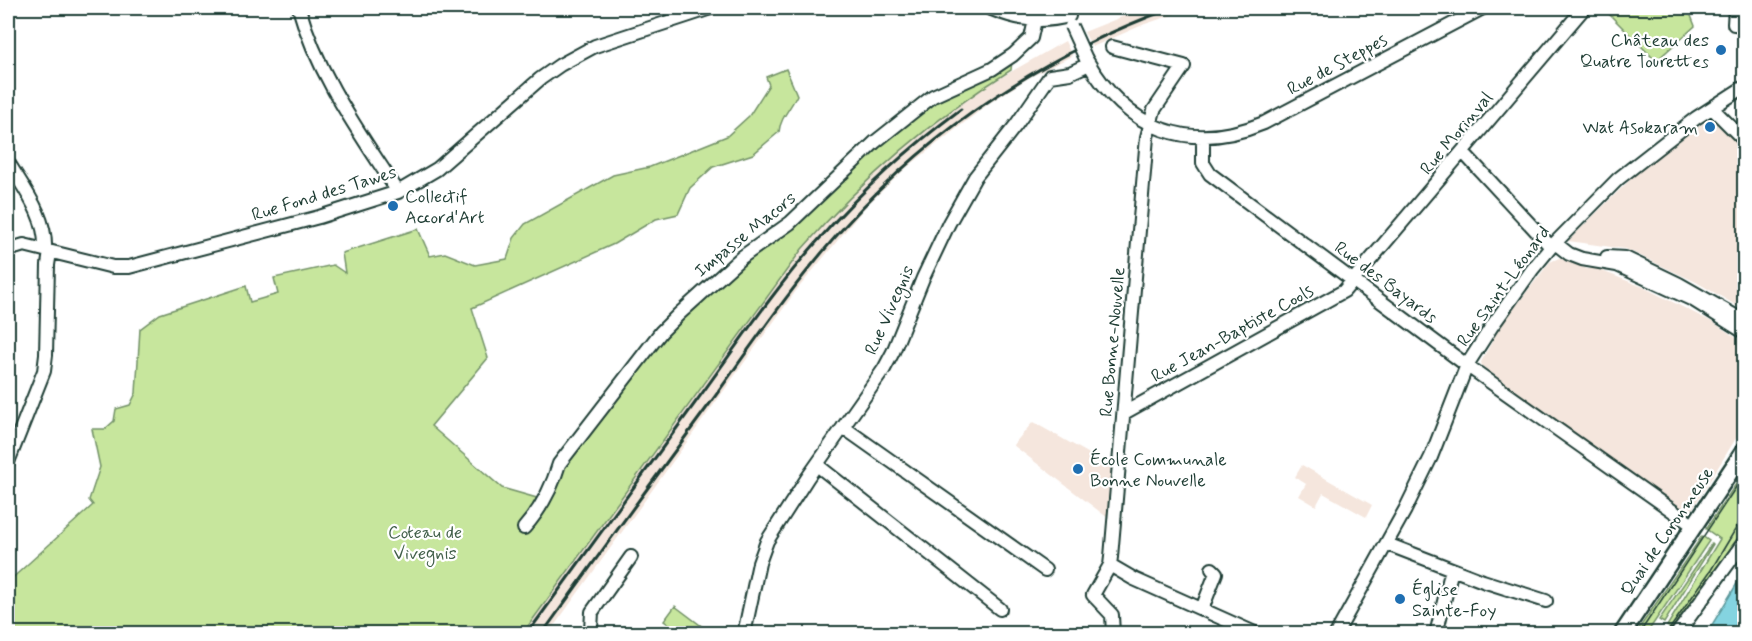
<svg xmlns="http://www.w3.org/2000/svg" width="1752" height="641" font-family="Mynerve,sans-serif">
	<style>
		.built { fill: #f5e6dd }
		.green { fill: #c7e69d; stroke: #739268; stroke-width: 1.5 }
		.water { fill: #84d4e0; stroke: #5c989b; stroke-width: 1.5 }
		.lines { fill: none; stroke-linecap: round; stroke-linejoin: round }
		.minor-casing { stroke: #1f3d34; stroke-width: 16 }
		.major-casing { stroke: #1f3d34; stroke-width: 20 }
		.minor { stroke: #fff; stroke-width: 12 }
		.major { stroke: #fff; stroke-width: 15 }
		.tram { stroke: #1f3d34; stroke-width: 1.5 }
		.rail { stroke: #1f3d34; stroke-width: 3 }
		.minor-bridge-casing { stroke: #1f3d34; stroke-width: 16; stroke-linecap: butt }
		.minor-bridge { stroke: #fff; stroke-width: 12 }
		.poi-dot { fill: #1f6fb2; stroke: #fff; stroke-width: 2 }
		.labels { text-anchor: middle; stroke-width: 4.5; stroke-linejoin: round; paint-order: stroke }
		.poi-label { font-size: 18px; fill: #1f3d34; stroke: #fff; text-anchor: start }
		.street-label { font-size: 18px; fill: #1f3d34; stroke: #fff }
		.park-label { font-size: 18px; fill: #415f49; stroke: #fff }
	</style>
	<rect width="100%" height="100%" fill="#fff"/>
	<filter id="ink" filterUnits="userSpaceOnUse"><feTurbulence type="fractalNoise" baseFrequency=".0167" numOctaves="2"/><feDisplacementMap in="SourceGraphic" scale="12" xChannelSelector="R" yChannelSelector="G"/><feConvolveMatrix kernelMatrix="1 2 1 2 8 2 1 2 1" color-interpolation-filters="sRGB"/></filter>
	<g filter="url(#ink)">
		<!-- built -->
		<path class="built" d="M 1144,8 L 1194,8 L 1145,24 L 1092,47 L 1084,32 Z
			M 1065,41 L 1072,56 L 1030,77 L 991,102 L 906,168 L 866,206 L 796,291 L 549,633 L 523,634 L 780,277 L 814,235 L 852,194 L 893,156 L 936,121 L 981,89 Z
			M 1709,120 L 1712,120 L 1744,150 L 1744,310 L 1696,282 L 1626,249 L 1568,241 L 1638,172 L 1679,139 Z
			M 1559,258 L 1587,269 L 1597,269 L 1643,287 L 1714,323 L 1744,343 L 1744,429 L 1735,440 L 1689,514 L 1683,514 L 1629,476 L 1595,448 L 1482,366 L 1481,362 L 1501,325 L 1550,262 Z
			M 1033,422 L 1102,461 L 1113,462 L 1108,518 L 1013,445 Z
			M 1302,465 L 1372,505 L 1366,517 L 1323,493 L 1316,506 L 1299,496 L 1306,484 L 1295,477 Z"/>
		<!-- green -->
		<path class="green" d="M 1603,8 L 1688,8 L 1695,26 L 1656,61 Z
			M 1012,61 L 1011,70 C 932,119 863,179 802,249 L 523,633 L 8,633 L 8,582 L 93,505 L 89,500 L 100,467 L 92,429 L 105,429 L 114,421 L 116,409 L 130,405 L 136,393 L 140,329 L 160,314 L 246,286 L 250,302 L 278,294 L 274,278 L 333,265 L 345,273 L 342,253 L 418,229 L 430,256 L 445,253 L 475,265 L 507,259 L 514,238 L 525,224 L 613,175 L 650,167 L 727,136 L 749,116 L 769,85 L 766,77 L 786,69 L 797,95 C 791,108 780,118 779,132 L 753,154 L 713,167 L 690,188 L 678,214 L 656,219 L 614,244 L 472,308 L 488,358 L 431,426 L 502,488 L 544,500 L 559,464 L 670,332 L 708,293 L 885,140 L 935,100 Z
			M 1744,472 L 1744,537 L 1675,631 L 1667,626 L 1720,539 L 1706,529 Z
			M 1702,536 L 1709,541 L 1647,633 L 1636,633 Z
			M 1712,543 L 1713,544 L 1664,623 L 1659,620 Z
			M 675,606 L 704,628 L 700,633 L 681,633 L 664,621 Z"/>
		<!-- water -->
		<path class="water" d="M 1744,572 L 1744,613 L 1731,633 L 1707,633 Z"/>
		<g class="lines">
			<!-- minor casing -->
			<g class="minor-casing">
				<path id="minor" d="M 299,8 C 318,76 360,133 398,192
					M 989,8 C 1016,19 1039,24 1069,16
					M 1735,8 L 1734,24 L 1744,25
					M 1112,47 L 1184,66 L 1154,110 L 1147,137 L 1111,557 L 1110,565 L 1093,595 L 1112,615 L 1113,634
					M 1086,59 C 1127,130 1189,154 1264,123 L 1483,8
					M 1712,108 L 1744,140
					M 1203,137 L 1203,163 L 1210,174 L 1465,364 L 1694,526
					M 1463,152 L 1551,247
					M 8,162 C 24,189 47,217 45,250
					M 1555,243 L 1569,254 L 1582,259 L 1617,265 L 1693,300 L 1744,332
					M 8,250 L 24,245 L 113,267 L 129,267 L 319,217 L 398,192 L 437,169 L 540,79 L 560,65 L 595,46 L 711,8
					M 1607,257 L 1625,258 L 1679,284 L 1744,321
					M 1124,413 L 1344,291 L 1584,8
					M 843,427 L 1045,570
					M 8,462 L 44,371 L 46,355 L 48,265 L 50,252
					M 817,465 L 1000,609
					M 524,528 C 541,509 552,488 559,464 L 661,332 L 679,314 L 742,257 L 790,223 L 875,142 L 933,96 L 992,69 L 1013,55 L 1031,38 L 1035,20
					M 1387,544 L 1483,581 L 1546,601
					M 1110,565 L 1134,579 L 1257,634
					M 1202,609 L 1216,573 L 1212,569
					M 591,630 L 592,612 L 631,557
					M 744,634 L 759,563 L 767,541 L 808,477 L 884,369 L 893,352 L 923,278 L 949,223 L 975,177 L 1016,125 L 1050,76 L 1070,73 L 1089,64
					M 1336,634 L 1405,510 L 1431,457 L 1467,365 L 1492,326 L 1532,270 L 1551,247 L 1618,179 L 1696,118 L 1744,87
					M 1436,634 L 1452,569
					M 1677,634 L 1744,542"/>
			</g>
			<!-- major casing -->
			<g class="major-casing">
				<path id="major" d="M 1622,634 L 1744,451"/>
			</g>
			<!-- minor -->
			<use href="#minor" class="minor"/>
			<!-- major -->
			<use href="#major" class="major"/>
			<!-- tram -->
			<path class="tram" d="M 1639,634 L 1744,475
				M 1666,634 L 1711,570 L 1744,515"/>
			<!-- rail -->
			<path class="rail" d="M 527,634 C 583,556 639,479 695,403 C 736,347 775,288 821,237 C 863,189 910,147 961,109
				M 542,634 C 598,556 654,479 711,402 C 754,342 796,280 846,225 C 935,126 1048,53 1172,8"/>
			<!-- minor-bridge casing -->
			<g class="minor-bridge-casing">
				<path id="minor-bridge" d="M 1071,26 L 1086,59"/>
			</g>
			<!-- minor-bridge -->
			<use href="#minor-bridge" class="minor-bridge"/>
		</g>
	</g>
	<!-- markers -->
	<g class="poi-dot">
		<circle cx="1721" cy="50" r="6"/>
		<circle cx="1710" cy="127" r="6"/>
		<circle cx="393" cy="206" r="6"/>
		<circle cx="1078" cy="469" r="6"/>
		<circle cx="1400" cy="599" r="6"/>
	</g>
	<g class="labels">
		<!-- poi labels -->
		<g class="poi-label">
			<text x="1709" y="46" text-anchor="end">Château des<tspan x="1709" dy="21">Quatre Tourettes</tspan></text>
			<text x="1698" y="133" text-anchor="end">Wat Asokaram</text>
			<text x="405" y="202">Collectif<tspan x="405" dy="21">Accord'Art</tspan></text>
			<text x="1090" y="465">École Communale<tspan x="1090" dy="21">Bonne Nouvelle</tspan></text>
			<text x="1412" y="595">Église<tspan x="1412" dy="21">Sainte-Foy</tspan></text>
		</g>
		<!-- street labels -->
		<g class="street-label">
			<text transform="translate(1337 64) rotate(-28)" y="6">Rue de Steppes</text>
			<text transform="translate(1456 133) rotate(-50)" y="6">Rue Morinval</text>
			<text transform="translate(324 193) rotate(-17)" y="6">Rue Fond des Tawes</text>
			<text transform="translate(745 234) rotate(-39)" y="6">Impasse Macors</text>
			<text transform="translate(1386 282) rotate(37)" y="6">Rue des Bayards</text>
			<text transform="translate(1503 286) rotate(-54)" y="6">Rue Saint-Léonard</text>
			<text transform="translate(889 310) rotate(-66)" y="6">Rue Vivegnis</text>
			<text transform="translate(1232 333) rotate(-29)" y="6">Rue Jean-Baptiste Cools</text>
			<text transform="translate(1112 342) rotate(-85)" y="6">Rue Bonne-Nouvelle</text>
			<text transform="translate(1667 531) rotate(-56)" y="6">Quai de Coronmeuse</text>
		</g>
		<!-- park labels -->
		<g class="park-label">
			<text x="425" y="538">Coteau de<tspan x="425" dy="21">Vivegnis</tspan></text>
		</g>
	</g>
	<!-- margin -->
	<rect width="1752" height="641" fill="none" stroke="#fff" stroke-width="30"/>
	<rect x="15" y="15" width="1722" height="611" fill="none" stroke="#1f3d34" stroke-width="2" filter="url(#ink)"/>
</svg>
